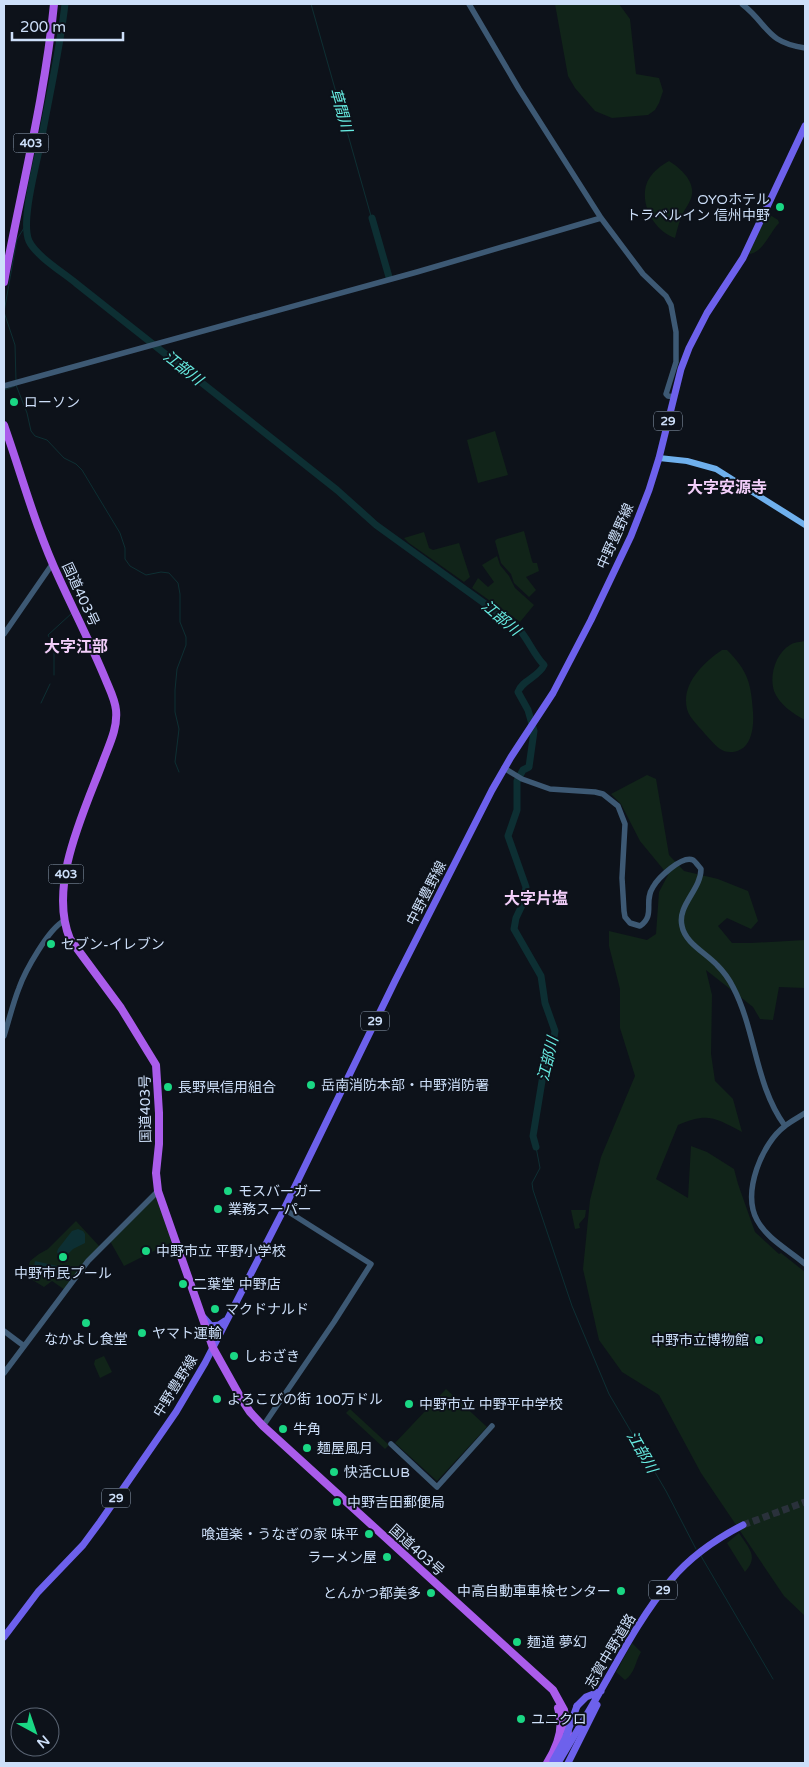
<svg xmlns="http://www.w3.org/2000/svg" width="809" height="1767" font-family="'Varela Round','Noto Sans JP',sans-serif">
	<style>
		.green { fill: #112419 }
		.water { fill: #0d2f33 }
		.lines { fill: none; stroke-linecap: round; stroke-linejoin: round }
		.stream { stroke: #0d2f33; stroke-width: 1 }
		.river { stroke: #0d2f33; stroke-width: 7 }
		.primary-tunnel { stroke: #2a313b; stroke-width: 7; stroke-dasharray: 7 3.5; stroke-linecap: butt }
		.tertiary { stroke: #3d5974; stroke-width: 5.5 }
		.secondary { stroke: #6fb0ed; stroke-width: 6 }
		.primary { stroke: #6d61ec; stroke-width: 7 }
		.trunk { stroke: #aa5ceb; stroke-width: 8 }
		.primary-bridge { stroke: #6d61ec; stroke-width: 7 }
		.poi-dot { fill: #1ad784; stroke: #0d121a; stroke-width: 2 }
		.labels { text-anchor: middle; stroke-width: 4; stroke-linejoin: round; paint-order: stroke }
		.shield { fill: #0d121a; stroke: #93a2b6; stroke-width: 1 }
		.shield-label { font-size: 12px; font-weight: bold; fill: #cddff9 }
		.poi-label { font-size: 14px; fill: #cddff9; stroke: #0d121a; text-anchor: start }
		.street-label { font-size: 14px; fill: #cddff9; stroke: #0d121a }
		.water-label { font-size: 15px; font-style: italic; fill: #67ece2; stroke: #0d121a }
		.quarter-label { font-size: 16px; font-weight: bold; fill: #f2cef9; stroke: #0d121a }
	</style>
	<rect width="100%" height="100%" fill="#0d121a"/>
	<!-- green -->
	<path class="green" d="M 555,4 L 619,4 L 630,19 L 636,74 L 659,78 L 663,91 L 659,103 L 655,110 L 648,115 L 612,118 L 595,111 L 575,88 L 568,76 Z
		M 669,161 C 679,167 694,180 692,194 C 691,202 685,208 682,215 C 679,222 677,230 675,238 C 657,232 643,211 645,191 C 646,177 658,167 669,161 Z
		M 770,215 L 778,220 L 779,223 C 770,232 763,253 749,254 L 764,220 L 768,221 Z
		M 495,431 L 508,475 L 478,483 L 467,440 Z
		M 524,531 L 532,561 L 533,563 L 537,563 L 539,571 L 526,577 L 536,590 L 529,597 L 514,583 L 511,574 L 501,563 L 495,541 L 497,539 Z
		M 424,532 L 429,548 L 433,550 L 459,543 L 470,577 L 464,582 L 409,543 L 404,538 Z
		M 497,556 L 500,565 L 509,576 L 515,588 L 534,605 L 520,622 L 472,588 L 478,578 L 488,587 L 494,582 L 482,565 Z
		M 805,641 L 805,720 C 793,714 779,704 774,691 C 769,675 776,653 790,645 C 794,642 800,642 805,641 Z
		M 722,650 L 727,650 C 748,671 751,683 753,712 C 754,727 752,750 733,752 C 729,752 725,752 722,750 C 716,747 710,739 705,734 C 700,727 689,718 687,709 C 681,684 703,663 722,650 Z
		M 647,775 L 656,779 L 669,855 L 684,871 L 718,879 L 748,891 L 758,921 L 751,929 L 727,918 L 718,926 L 732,943 L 751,943 L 805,940 L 805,988 L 779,987 L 773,1020 L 760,1019 L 753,1007 L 706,970 L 712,995 L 711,1054 L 715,1081 L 733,1099 L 742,1132 C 715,1118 708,1112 678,1125 L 656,1179 L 688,1198 L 691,1146 L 707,1152 L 734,1169 L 738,1184 L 755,1232 L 779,1254 L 781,1253 L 805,1272 L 805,1616 L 784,1596 L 701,1473 L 659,1395 L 622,1372 L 599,1340 L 583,1269 L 590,1200 L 601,1157 L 635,1076 L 620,1028 L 620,989 L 609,946 L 609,931 L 647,940 L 656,934 L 659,892 L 668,875 L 640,841 L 621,804 L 611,794 Z
		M 157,1195 L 174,1241 L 124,1266 L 110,1241 Z
		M 571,1210 L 586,1210 L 585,1217 L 579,1224 L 580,1228 L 575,1229 Z
		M 76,1221 L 100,1247 L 65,1290 L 52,1281 L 44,1287 L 26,1276 L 30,1261 L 39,1254 L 48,1249 Z
		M 104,1356 L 112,1372 L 100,1378 L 94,1364 L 95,1360 Z
		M 446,1389 L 487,1427 L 437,1481 L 395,1443 Z
		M 350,1409 L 389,1445 L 385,1449 L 346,1413 Z
		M 739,1533 C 749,1549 759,1556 745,1572 L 727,1543 Z
		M 632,1643 L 641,1652 C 635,1662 635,1673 625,1680 L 616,1672 Z"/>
	<!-- water -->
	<path class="water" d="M 78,1229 L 83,1231 L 85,1234 L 85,1243 L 73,1249 L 65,1257 L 60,1257 L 57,1252 L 58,1249 L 72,1231 Z
		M 35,1261 L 62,1267 L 59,1277 L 33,1272 Z"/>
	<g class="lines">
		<!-- stream -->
		<path class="stream" d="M 311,4 L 371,216
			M 16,381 L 15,345 L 4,312 L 17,239 L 26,225
			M 16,385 L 27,413 L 31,431 L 35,436 L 47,440 L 64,458 L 76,464 L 82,470 L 120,533 L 125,548 L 125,559 L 130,566 L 146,575 L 161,572 L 169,573 L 178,583 L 180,594 L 180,622 L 186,637 L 186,645 L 177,669 L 175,690 L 175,712 L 179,729 L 175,762 L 179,772
			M 4,390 L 15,386
			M 54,675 L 54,646 L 48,635 L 72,613
			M 41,703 L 50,684
			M 536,1147 L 540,1168 L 532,1183 L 533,1190 L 572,1306 L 609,1394 L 666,1491 L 696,1549
			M 701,1556 L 773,1679"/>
		<!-- river -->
		<path class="river" d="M 65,4 C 60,48 50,92 42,136 C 38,159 20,221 29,241 C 36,256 64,273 77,284 L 337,490 L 376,525 L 517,627 C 528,638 533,654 544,665 C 539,677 522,680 518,692 L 528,710 L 534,731 L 529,767 L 523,770 L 517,781 L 517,810 L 508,836 L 526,887 L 524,901 L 516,918 L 514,929 L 541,976 L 545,1003 L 555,1031 L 554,1037 L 548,1048 L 544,1069 L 533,1136 L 536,1147
			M 372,218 L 389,277"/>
		<!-- primary-tunnel -->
		<path class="primary-tunnel" d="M 743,1525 L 805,1502"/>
		<!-- tertiary -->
		<path class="tertiary" d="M 469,4 L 519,89 L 601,218 L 643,274 L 666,296 L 671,305 L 676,332 L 676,362 L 666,394 L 668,396 L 674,397
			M 742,4 C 769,25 765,42 805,48
			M 4,386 L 417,272 L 601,218
			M 4,634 L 53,563
			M 504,768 L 522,779 L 550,789 L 595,792 L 603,794 L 618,806 L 625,824 L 622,878 L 624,911 L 625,917 L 630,923 L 640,926 C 656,915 643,902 653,887 C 658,878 682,855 693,860 C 696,862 699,867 701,869 C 701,890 677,905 682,926 C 685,943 706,953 717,965 C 723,971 729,979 733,987 C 756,1031 755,1085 785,1126
			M 4,1036 C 9,1020 13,1003 19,988 C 25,971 49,928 64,921
			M 805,1113 C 799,1117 791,1121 785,1126 C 762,1143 742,1192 757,1220 C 767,1239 789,1250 805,1264
			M 4,1331 L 24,1346
			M 4,1373 L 88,1261 L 158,1191
			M 263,1426 L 334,1322 L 371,1264 L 284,1209
			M 391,1444 L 437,1487 L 492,1426"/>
		<!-- secondary -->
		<path class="secondary" d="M 659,458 L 687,461 L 716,469 L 805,525"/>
		<!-- primary -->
		<path class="primary" d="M 204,1318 L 211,1326 L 219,1325 L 225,1321
			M 4,1637 L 38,1592 L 83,1545 L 100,1522 L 176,1412 L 205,1363 L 284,1209 L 395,981 L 492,790 L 511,757 L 553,693 L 591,620 L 631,536 L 649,490 L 659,458 L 681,369 L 689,348 L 707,313 L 743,258 L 805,126
			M 577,1706 L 586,1697 L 601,1691
			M 586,1716 C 613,1671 637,1620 671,1580 C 690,1557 716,1539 743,1525
			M 568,1763 L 597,1705"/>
		<!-- trunk -->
		<path class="trunk" d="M 4,282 C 21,190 45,97 54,4
			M 4,425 C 22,476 36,529 59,578 C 74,611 91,644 105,678 C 109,688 115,699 116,710 C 118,729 108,747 102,764 C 83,814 48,886 70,939 L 121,1008 L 156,1065 L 159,1113 L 159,1144 L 156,1173 L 158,1191 L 213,1348 L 242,1400 L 250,1412 L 263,1426 L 553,1690 L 564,1710 L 568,1734
			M 547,1763 C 557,1747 565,1727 558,1708"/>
		<!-- primary-bridge -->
		<path class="primary-bridge" d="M 553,1761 L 565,1739 L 577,1706
			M 558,1763 L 586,1716"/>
	</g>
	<!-- markers -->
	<g class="poi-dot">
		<circle cx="780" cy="207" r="5"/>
		<circle cx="14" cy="402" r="5"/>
		<circle cx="51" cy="944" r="5"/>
		<circle cx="311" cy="1085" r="5"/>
		<circle cx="168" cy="1087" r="5"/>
		<circle cx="228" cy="1191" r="5"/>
		<circle cx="218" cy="1209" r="5"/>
		<circle cx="146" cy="1251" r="5"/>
		<circle cx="63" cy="1257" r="5"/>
		<circle cx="183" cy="1284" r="5"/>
		<circle cx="215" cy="1309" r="5"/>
		<circle cx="86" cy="1323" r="5"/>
		<circle cx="142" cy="1333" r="5"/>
		<circle cx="759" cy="1340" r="5"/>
		<circle cx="234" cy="1356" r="5"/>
		<circle cx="217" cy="1399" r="5"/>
		<circle cx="409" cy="1404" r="5"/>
		<circle cx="283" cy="1429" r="5"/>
		<circle cx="307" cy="1448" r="5"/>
		<circle cx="334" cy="1472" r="5"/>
		<circle cx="337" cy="1502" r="5"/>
		<circle cx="369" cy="1534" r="5"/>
		<circle cx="387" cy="1557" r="5"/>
		<circle cx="621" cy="1591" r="5"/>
		<circle cx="431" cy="1593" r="5"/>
		<circle cx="517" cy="1642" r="5"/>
		<circle cx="521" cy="1719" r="5"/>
	</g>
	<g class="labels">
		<!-- shield labels -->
		<g class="shield">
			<rect x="13.5" y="133.5" width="35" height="19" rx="4"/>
			<rect x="654" y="411.5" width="28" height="19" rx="4"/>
			<rect x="48.5" y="864.5" width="35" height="19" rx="4"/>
			<rect x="361" y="1011.5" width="28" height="19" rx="4"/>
			<rect x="102" y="1488.5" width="28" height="19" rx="4"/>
			<rect x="649" y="1580.5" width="28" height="19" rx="4"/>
		</g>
		<g class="shield-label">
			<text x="31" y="147">403</text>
			<text x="668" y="425">29</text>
			<text x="66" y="878">403</text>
			<text x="375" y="1025">29</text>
			<text x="116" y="1502">29</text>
			<text x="663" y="1594">29</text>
		</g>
		<!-- poi labels -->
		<g class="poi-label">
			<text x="770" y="204" text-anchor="end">OYOホテル<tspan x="770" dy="16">トラベルイン 信州中野</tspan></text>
			<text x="24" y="407">ローソン</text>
			<text x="61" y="949">セブン-イレブン</text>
			<text x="321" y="1090">岳南消防本部・中野消防署</text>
			<text x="178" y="1092">長野県信用組合</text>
			<text x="238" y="1196">モスバーガー</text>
			<text x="228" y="1214">業務スーパー</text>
			<text x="156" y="1256">中野市立 平野小学校</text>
			<text x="63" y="1278" text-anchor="middle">中野市民プール</text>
			<text x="193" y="1289">二葉堂 中野店</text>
			<text x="225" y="1314">マクドナルド</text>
			<text x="152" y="1338">ヤマト運輸</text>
			<text x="86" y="1344" text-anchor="middle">なかよし食堂</text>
			<text x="749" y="1345" text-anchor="end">中野市立博物館</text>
			<text x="244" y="1361">しおざき</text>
			<text x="227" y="1404">よろこびの街 100万ドル</text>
			<text x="419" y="1409">中野市立 中野平中学校</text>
			<text x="293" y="1434">牛角</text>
			<text x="317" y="1453">麺屋風月</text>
			<text x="344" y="1477">快活CLUB</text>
			<text x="347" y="1507">中野吉田郵便局</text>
			<text x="359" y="1539" text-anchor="end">喰道楽・うなぎの家 味平</text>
			<text x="377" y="1562" text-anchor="end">ラーメン屋</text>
			<text x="611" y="1596" text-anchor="end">中高自動車車検センター</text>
			<text x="421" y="1598" text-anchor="end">とんかつ都美多</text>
			<text x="527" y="1647">麺道 夢幻</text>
			<text x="531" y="1724">ユニクロ</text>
		</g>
		<!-- street labels -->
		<g class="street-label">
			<text transform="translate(615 536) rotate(-66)" y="5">中野豊野線</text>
			<text transform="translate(81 594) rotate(65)" y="5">国道403号</text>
			<text transform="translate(426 893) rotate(-63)" y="5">中野豊野線</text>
			<text transform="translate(145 1109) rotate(-91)" y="5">国道403号</text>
			<text transform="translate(175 1386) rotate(-58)" y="5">中野豊野線</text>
			<text transform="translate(417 1550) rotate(42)" y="5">国道403号</text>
			<text transform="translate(610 1651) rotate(-59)" y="5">志賀中野道路</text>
		</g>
		<!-- water labels -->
		<g class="water-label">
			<text transform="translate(341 110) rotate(74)" y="5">草間川</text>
			<text transform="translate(183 368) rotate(38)" y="5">江部川</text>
			<text transform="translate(501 618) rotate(40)" y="5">江部川</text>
			<text transform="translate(548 1059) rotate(-77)" y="5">江部川</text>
			<text transform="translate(642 1452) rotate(60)" y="5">江部川</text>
		</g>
		<!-- quarter labels -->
		<g class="quarter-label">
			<text x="727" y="493">大字安源寺</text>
			<text x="76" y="652">大字江部</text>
			<text x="536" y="904">大字片塩</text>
		</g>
	</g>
	<!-- border -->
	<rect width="809" height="1767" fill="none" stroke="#cddff9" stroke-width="10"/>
	<!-- north arrow -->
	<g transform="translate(35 1732) rotate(140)"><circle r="24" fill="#0d121a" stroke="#5a6473"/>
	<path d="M0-4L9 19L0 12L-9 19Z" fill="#1ad784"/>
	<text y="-8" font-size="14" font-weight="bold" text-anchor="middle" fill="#cddff9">N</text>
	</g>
	<!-- scale -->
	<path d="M12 32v8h111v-8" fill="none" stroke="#cddff9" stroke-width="2.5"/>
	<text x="20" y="32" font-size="15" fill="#cddff9" stroke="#0d121a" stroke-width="4" paint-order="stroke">200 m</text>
</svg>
